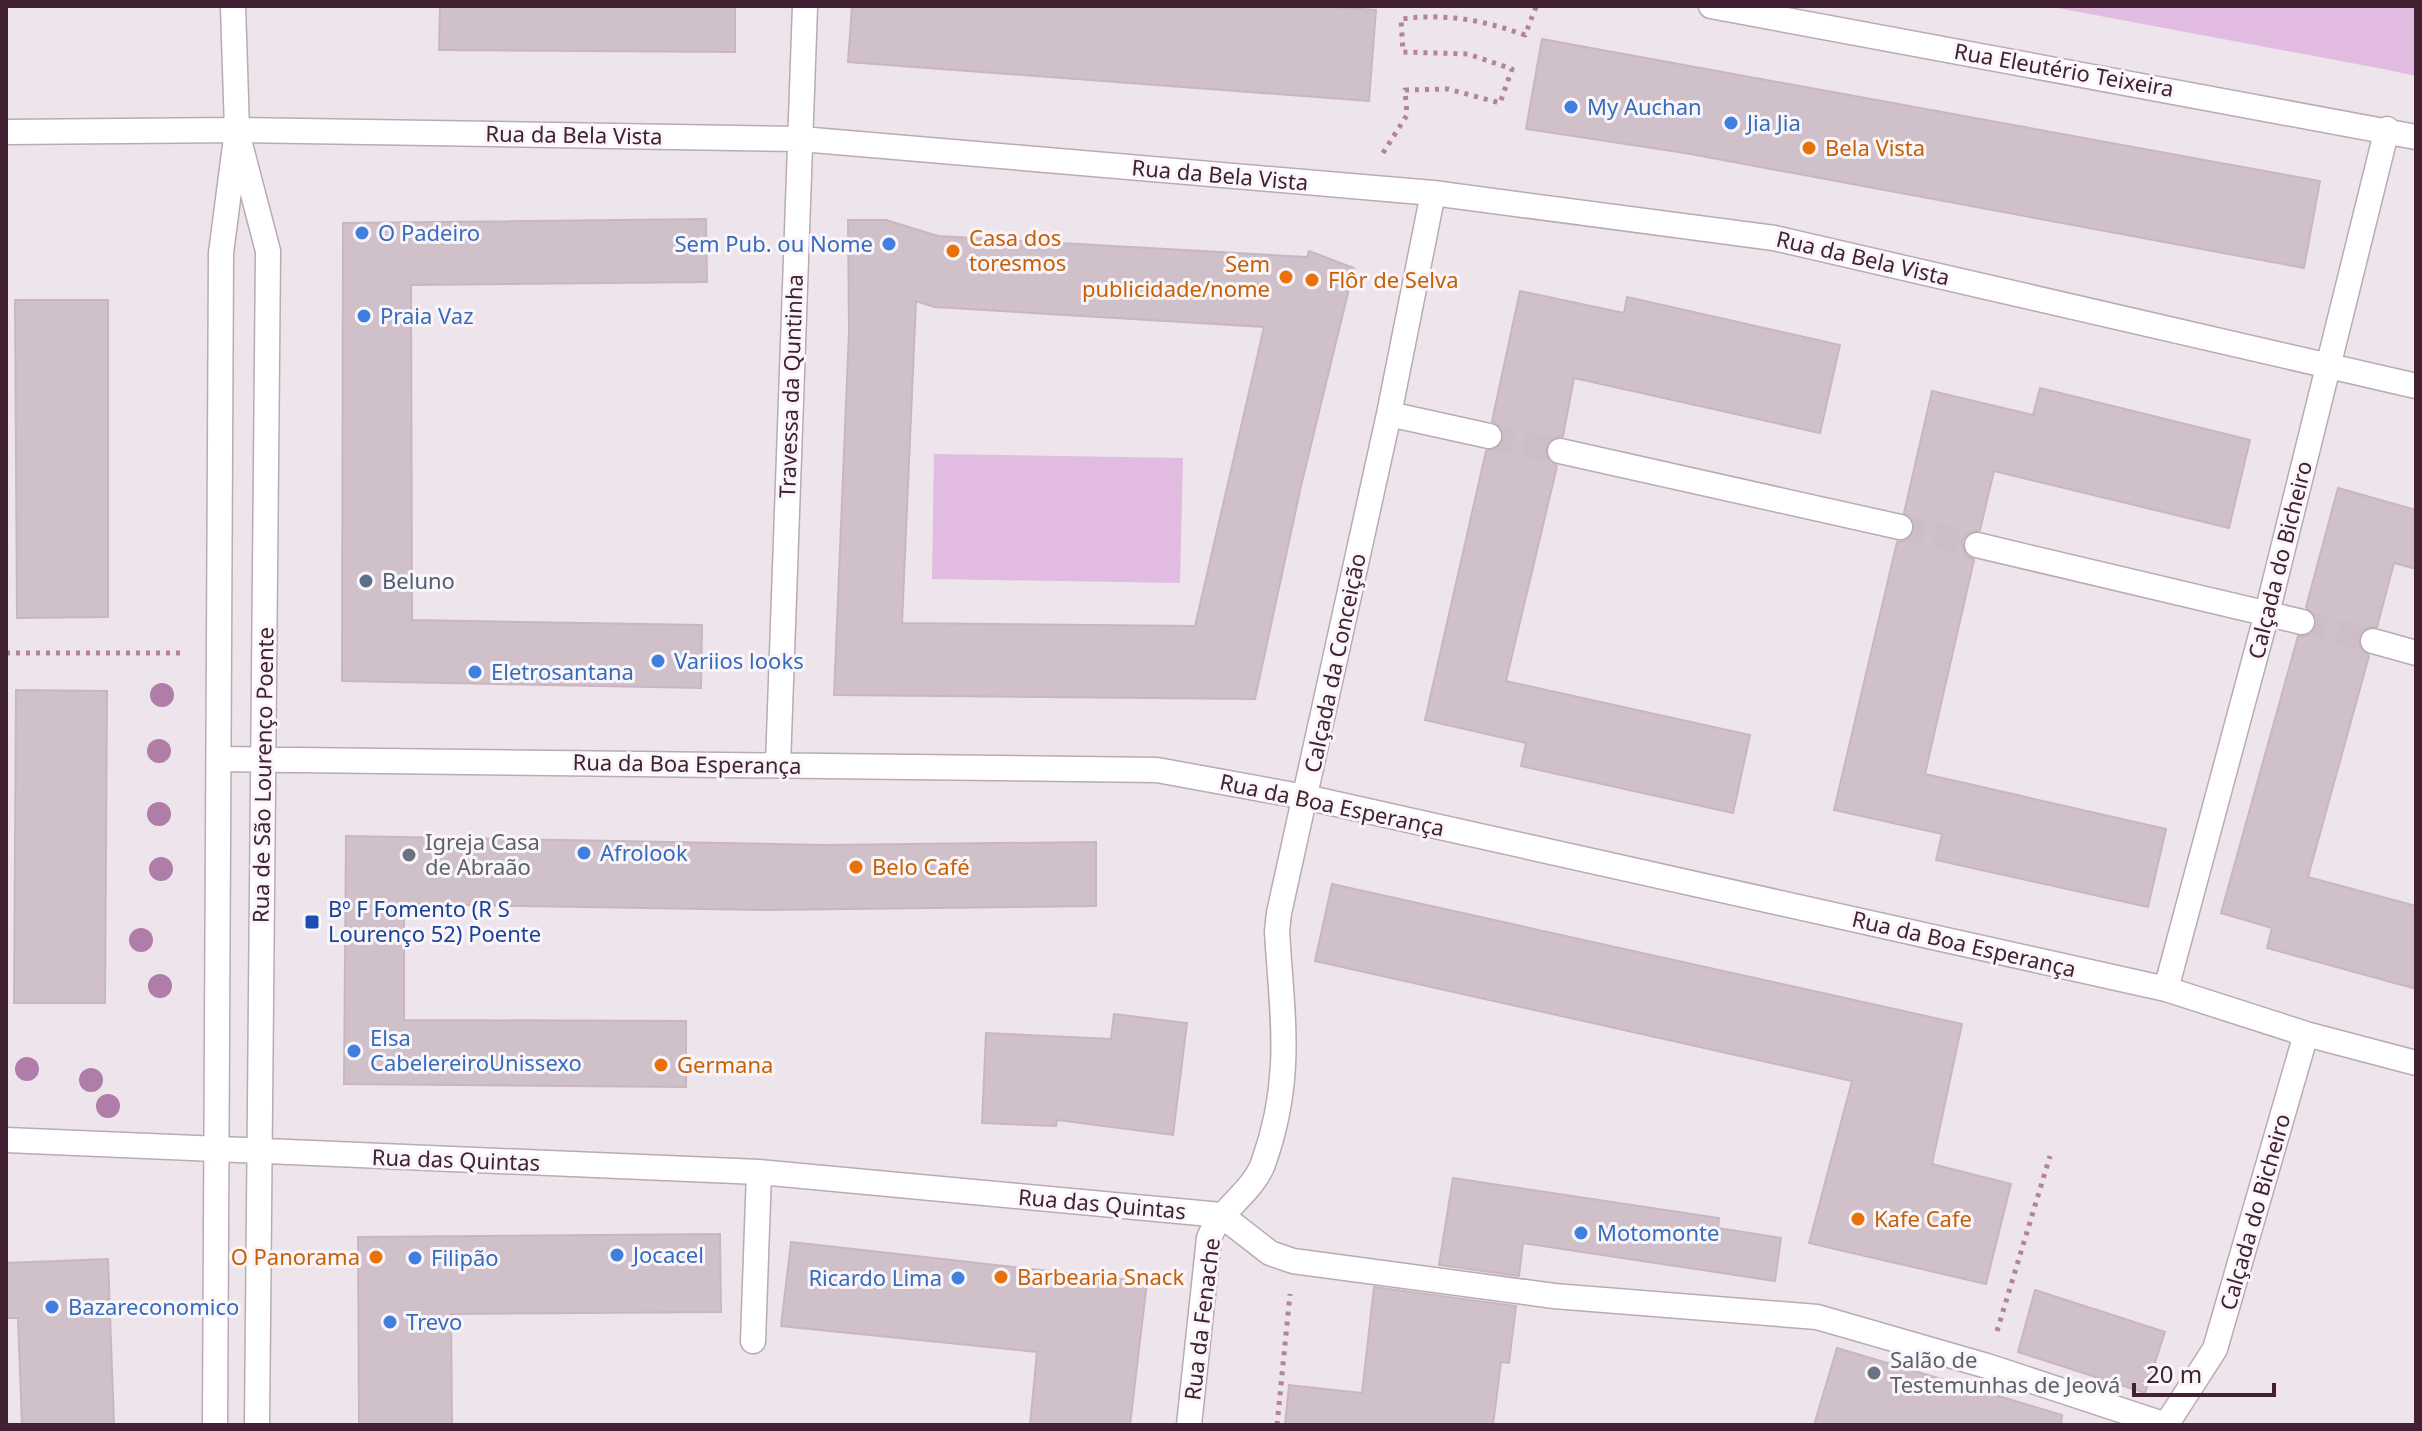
<svg xmlns="http://www.w3.org/2000/svg" width="2422" height="1431" font-family="'Noto Sans',sans-serif">
	<style>
		.green { fill: #e1bce0 }
		.building { fill: #cfc0ca; stroke: #c9b6c2; stroke-width: 2; fill-rule: evenodd }
		.lines { fill: none; stroke-linecap: round; stroke-linejoin: round }
		.minor-tunnel { stroke: #ccbdc6; stroke-width: 24; stroke-dasharray: 24 12; stroke-linecap: butt }
		.minor-casing { stroke: #baaab4; stroke-width: 27 }
		.path { stroke: #b4829e; stroke-width: 5; stroke-dasharray: 4 6; stroke-linecap: butt }
		.minor { stroke: #fff; stroke-width: 24 }
		.tree { fill: #af7da7 }
		.shop-dot { fill: #3f7fe0; stroke: #faf5f9; stroke-width: 3 }
		.food-dot { fill: #e8710a; stroke: #faf5f9; stroke-width: 3 }
		.service-dot { fill: #5c6f8a; stroke: #faf5f9; stroke-width: 3 }
		.worship-dot { fill: #6b7280; stroke: #faf5f9; stroke-width: 3 }
		.transit-dot { fill: #1a4fb4; stroke: #faf5f9; stroke-width: 3 }
		.labels { text-anchor: middle; stroke-width: 6; stroke-linejoin: round; paint-order: stroke }
		.street-label { font-size: 22px; fill: #422232; stroke: #faf5f9 }
		.shop-label { font-size: 22px; fill: #366cbe; stroke: #faf5f9; text-anchor: start }
		.food-label { font-size: 22px; fill: #c56008; stroke: #faf5f9; text-anchor: start }
		.service-label { font-size: 22px; fill: #4e5e75; stroke: #faf5f9; text-anchor: start }
		.worship-label { font-size: 22px; fill: #5b616d; stroke: #faf5f9; text-anchor: start }
		.transit-label { font-size: 22px; fill: #164399; stroke: #faf5f9; text-anchor: start }
	</style>
	<rect width="100%" height="100%" fill="#eee4eb"/>
	<!-- green -->
	<path class="green" d="M 2047,6 L 2416,6 L 2416,76 L 2383,69 Z
		M 934,454 L 1183,458 L 1180,583 L 932,579 Z"/>
	<!-- building -->
	<path class="building" d="M 440,6 L 735,6 L 735,52 L 439,50 Z
		M 852,6 L 1316,6 L 1376,10 L 1369,101 L 848,62 Z
		M 1542,39 L 2320,181 L 2304,268 L 1685,153 L 1526,129 Z
		M 706,219 L 707,282 L 411,285 L 412,620 L 702,625 L 701,688 L 342,681 L 343,223 Z
		M 848,220 L 886,220 L 938,236 L 1307,257 L 1309,251 L 1354,268 L 1301,486 L 1255,699 L 834,695 L 849,331 ZM 916,301 L 934,307 L 1264,327 L 1195,626 L 902,623 Z
		M 1520,291 L 1624,313 L 1627,297 L 1840,345 L 1820,433 L 1574,378 L 1563,436 L 1555,437 L 1546,447 L 1546,456 L 1557,466 L 1506,681 L 1750,735 L 1733,813 L 1521,766 L 1526,743 L 1425,720 L 1486,451 L 1499,447 L 1504,438 L 1500,426 L 1492,421 Z
		M 15,300 L 108,300 L 108,617 L 17,618 Z
		M 2040,388 L 2250,440 L 2229,528 L 1994,471 L 1980,530 L 1967,534 L 1962,542 L 1966,555 L 1974,560 L 1925,774 L 2166,829 L 2148,907 L 1936,860 L 1942,834 L 1834,810 L 1897,542 L 1905,541 L 1914,531 L 1914,522 L 1904,513 L 1932,391 L 2033,415 Z
		M 2338,488 L 2416,510 L 2416,569 L 2394,563 L 2377,627 L 2369,627 L 2359,636 L 2359,645 L 2369,656 L 2308,877 L 2416,906 L 2416,989 L 2267,948 L 2272,928 L 2221,913 L 2298,636 L 2307,636 L 2316,626 L 2316,617 L 2306,607 Z
		M 16,690 L 107,691 L 105,1003 L 14,1003 Z
		M 346,836 L 824,845 L 1096,842 L 1096,906 L 764,910 L 404,904 L 404,1020 L 686,1021 L 686,1087 L 344,1084 Z
		M 1332,884 L 1962,1024 L 1932,1164 L 2011,1184 L 1986,1284 L 1809,1243 L 1852,1081 L 1315,961 Z
		M 1114,1014 L 1187,1023 L 1173,1135 L 1057,1120 L 1056,1126 L 982,1123 L 986,1033 L 1111,1039 Z
		M 1453,1178 L 1719,1218 L 1718,1228 L 1781,1238 L 1775,1281 L 1523,1243 L 1519,1276 L 1439,1265 Z
		M 720,1234 L 721,1312 L 451,1314 L 452,1425 L 359,1425 L 358,1237 Z
		M 791,1242 L 1147,1282 L 1130,1425 L 1030,1425 L 1037,1352 L 781,1326 Z
		M 108,1259 L 114,1425 L 22,1425 L 18,1318 L 6,1318 L 6,1263 Z
		M 1374,1287 L 1516,1306 L 1509,1363 L 1501,1362 L 1493,1425 L 1285,1425 L 1289,1385 L 1362,1393 Z
		M 2035,1290 L 2165,1332 L 2145,1393 L 2018,1352 Z
		M 1837,1348 L 2062,1415 L 2061,1425 L 1814,1425 Z"/>
	<g class="lines">
		<!-- minor-tunnel -->
		<path class="minor-tunnel" d="M 1489,436 L 1560,451
			M 1900,527 L 1977,545
			M 2302,622 L 2373,641"/>
		<!-- minor casing -->
		<g class="minor-casing">
			<path id="minor" d="M 1711,6 L 2416,137
				M 6,132 L 237,130 L 801,139 L 1433,193 L 1774,238 L 2416,386
				M 240,144 L 268,251 L 257,1425
				M 1389,414 L 1489,436
				M 1560,451 L 1900,527
				M 1977,545 L 2302,622
				M 2373,641 L 2416,653
				M 220,759 L 1157,770 L 1305,797 L 2166,989 L 2306,1034 L 2416,1063
				M 778,765 L 805,6
				M 2166,989 L 2267,613 L 2387,129
				M 6,1140 L 759,1172 L 1221,1215 L 1270,1253 L 1293,1261 L 1554,1296 L 1817,1317 L 1987,1366 L 2166,1425
				M 753,1341 L 759,1172
				M 215,1425 L 221,253 L 237,130 L 233,6
				M 1189,1425 L 1209,1238 C 1220,1209 1252,1193 1263,1164 C 1294,1078 1282,1017 1277,931 L 1279,913 L 1389,414 L 1433,193
				M 2166,1425 L 2215,1349 L 2306,1034"/>
		</g>
		<!-- path -->
		<path class="path" d="M 1383,153 L 1407,115 L 1405,90 L 1448,89 L 1500,103 L 1512,69 L 1468,54 L 1403,52 L 1401,19 C 1445,13 1483,20 1525,35 L 1536,7 L 1530,6
			M 6,653 L 184,653
			M 1997,1331 L 2050,1156
			M 1277,1425 L 1290,1294"/>
		<!-- minor -->
		<use href="#minor" class="minor"/>
	</g>
	<!-- trees -->
	<g class="tree">
		<circle cx="162" cy="695" r="12"/>
		<circle cx="159" cy="751" r="12"/>
		<circle cx="159" cy="814" r="12"/>
		<circle cx="161" cy="869" r="12"/>
		<circle cx="141" cy="940" r="12"/>
		<circle cx="160" cy="986" r="12"/>
		<circle cx="27" cy="1069" r="12"/>
		<circle cx="91" cy="1080" r="12"/>
		<circle cx="108" cy="1106" r="12"/>
	</g>
	<!-- markers -->
	<g class="shop-dot">
		<circle cx="1571" cy="107" r="8"/>
		<circle cx="1731" cy="123" r="8"/>
		<circle cx="362" cy="233" r="8"/>
		<circle cx="889" cy="244" r="8"/>
		<circle cx="364" cy="316" r="8"/>
		<circle cx="658" cy="661" r="8"/>
		<circle cx="475" cy="672" r="8"/>
		<circle cx="584" cy="853" r="8"/>
		<circle cx="354" cy="1051" r="8"/>
		<circle cx="1581" cy="1233" r="8"/>
		<circle cx="617" cy="1255" r="8"/>
		<circle cx="415" cy="1258" r="8"/>
		<circle cx="958" cy="1278" r="8"/>
		<circle cx="52" cy="1307" r="8"/>
		<circle cx="390" cy="1322" r="8"/>
	</g>
	<g class="food-dot">
		<circle cx="1809" cy="148" r="8"/>
		<circle cx="953" cy="251" r="8"/>
		<circle cx="1286" cy="277" r="8"/>
		<circle cx="1312" cy="280" r="8"/>
		<circle cx="856" cy="867" r="8"/>
		<circle cx="661" cy="1065" r="8"/>
		<circle cx="1858" cy="1219" r="8"/>
		<circle cx="376" cy="1257" r="8"/>
		<circle cx="1001" cy="1277" r="8"/>
	</g>
	<circle class="service-dot" cx="366" cy="581" r="8"/>
	<g class="worship-dot">
		<circle cx="409" cy="855" r="8"/>
		<circle cx="1874" cy="1373" r="8"/>
	</g>
	<rect class="transit-dot" x="304" y="914" width="16" height="16" rx="4"/>
	<g class="labels">
		<!-- street labels -->
		<g class="street-label">
			<text transform="translate(2064 70) rotate(10)" y="8">Rua Eleutério Teixeira</text>
			<text transform="translate(574 135) rotate(1)" y="8">Rua da Bela Vista</text>
			<text transform="translate(1220 175) rotate(5)" y="8">Rua da Bela Vista</text>
			<text transform="translate(1863 258) rotate(13)" y="8">Rua da Bela Vista</text>
			<text transform="translate(791 386) rotate(-88)" y="8">Travessa da Quntinha</text>
			<text transform="translate(2280 560) rotate(-76)" y="8">Calçada do Bicheiro</text>
			<text transform="translate(1335 663) rotate(-78)" y="8">Calçada da Conceição</text>
			<text transform="translate(687 764) rotate(1)" y="8">Rua da Boa Esperança</text>
			<text transform="translate(263 775) rotate(-89)" y="8">Rua de São Lourenço Poente</text>
			<text transform="translate(1332 805) rotate(12)" y="8">Rua da Boa Esperança</text>
			<text transform="translate(1964 944) rotate(13)" y="8">Rua da Boa Esperança</text>
			<text transform="translate(456 1160) rotate(2)" y="8">Rua das Quintas</text>
			<text transform="translate(1102 1204) rotate(5)" y="8">Rua das Quintas</text>
			<text transform="translate(2255 1212) rotate(-74)" y="8">Calçada do Bicheiro</text>
			<text transform="translate(1202 1319) rotate(-83)" y="8">Rua da Fenache</text>
		</g>
		<!-- shop labels -->
		<g class="shop-label">
			<text x="1587" y="115">My Auchan</text>
			<text x="1747" y="131">Jia Jia</text>
			<text x="378" y="241">O Padeiro</text>
			<text x="873" y="252" text-anchor="end">Sem Pub. ou Nome</text>
			<text x="380" y="324">Praia Vaz</text>
			<text x="674" y="669">Variios looks</text>
			<text x="491" y="680">Eletrosantana</text>
			<text x="600" y="861">Afrolook</text>
			<text x="370" y="1046">Elsa<tspan x="370" dy="25">CabelereiroUnissexo</tspan></text>
			<text x="1597" y="1241">Motomonte</text>
			<text x="633" y="1263">Jocacel</text>
			<text x="431" y="1266">Filipão</text>
			<text x="942" y="1286" text-anchor="end">Ricardo Lima</text>
			<text x="68" y="1315">Bazareconomico</text>
			<text x="406" y="1330">Trevo</text>
		</g>
		<!-- food labels -->
		<g class="food-label">
			<text x="1825" y="156">Bela Vista</text>
			<text x="969" y="246">Casa dos<tspan x="969" dy="25">toresmos</tspan></text>
			<text x="1270" y="272" text-anchor="end">Sem<tspan x="1270" dy="25">publicidade/nome</tspan></text>
			<text x="1328" y="288">Flôr de Selva</text>
			<text x="872" y="875">Belo Café</text>
			<text x="677" y="1073">Germana</text>
			<text x="1874" y="1227">Kafe Cafe</text>
			<text x="360" y="1265" text-anchor="end">O Panorama</text>
			<text x="1017" y="1285">Barbearia Snack</text>
		</g>
		<!-- service labels -->
		<g class="service-label">
			<text x="382" y="589">Beluno</text>
		</g>
		<!-- worship labels -->
		<g class="worship-label">
			<text x="425" y="850">Igreja Casa<tspan x="425" dy="25">de Abraão</tspan></text>
			<text x="1890" y="1368">Salão de<tspan x="1890" dy="25">Testemunhas de Jeová</tspan></text>
		</g>
		<!-- transit labels -->
		<g class="transit-label">
			<text x="328" y="917">Bº F Fomento (R S<tspan x="328" dy="25">Lourenço 52) Poente</tspan></text>
		</g>
	</g>
	<!-- border -->
	<rect width="2422" height="1431" fill="none" stroke="#422232" stroke-width="16"/>
	<!-- scale -->
	<path d="M2134 1383v12h140v-12" fill="none" stroke="#422232" stroke-width="4"/>
	<text x="2146" y="1383" font-size="24" fill="#422232" stroke="#faf5f9" stroke-width="6" paint-order="stroke">20 m</text>
</svg>
